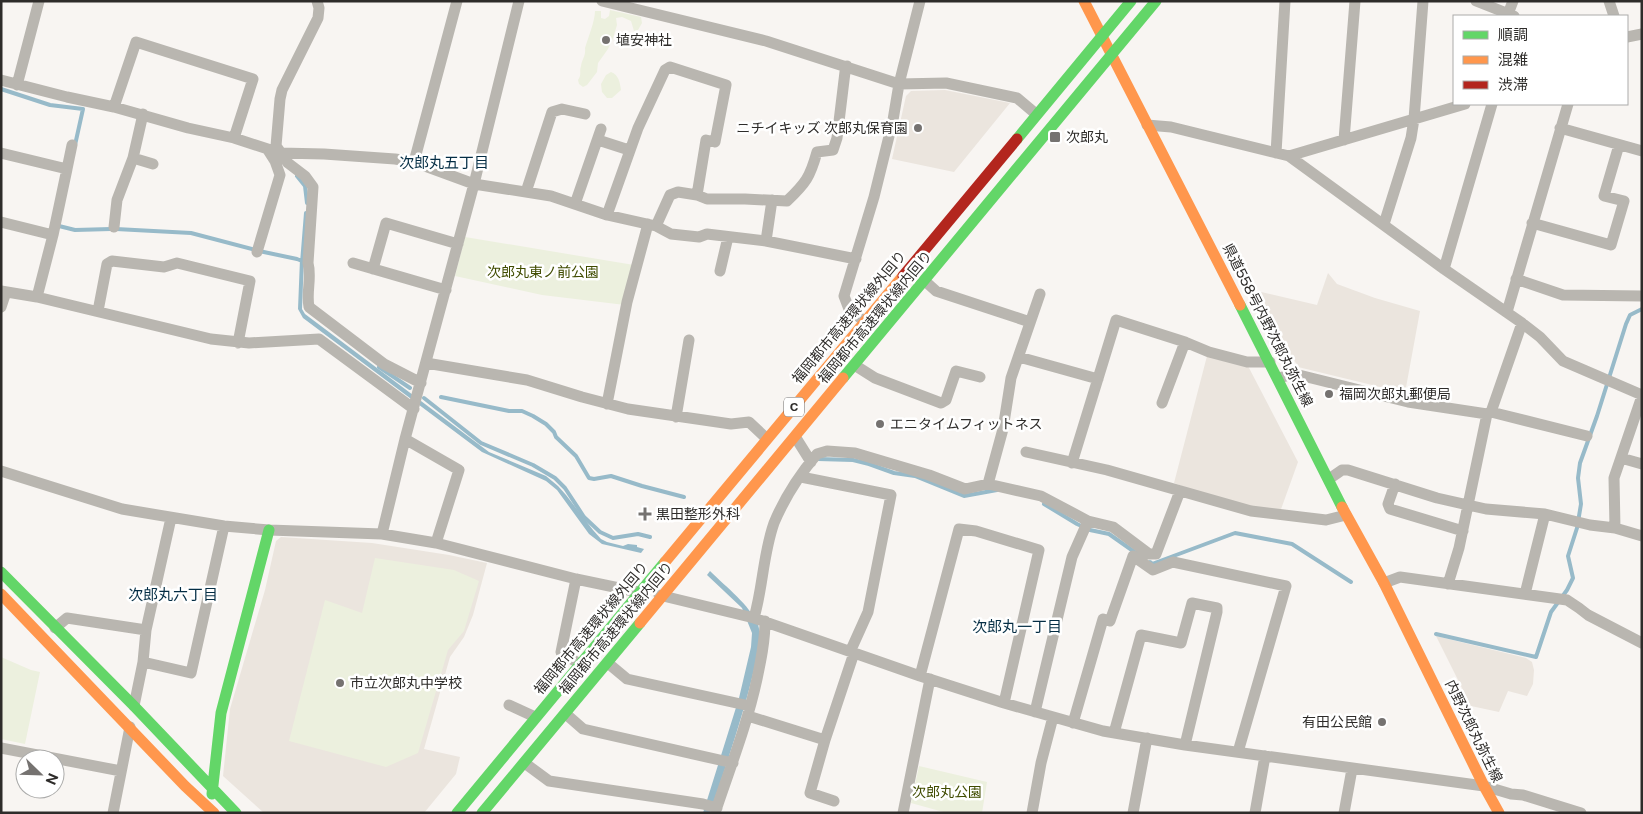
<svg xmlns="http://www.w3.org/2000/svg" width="1643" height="814" font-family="'Public Sans','Noto Sans JP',sans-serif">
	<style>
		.built { fill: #ebe5de }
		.green { fill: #ecf0de }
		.water { fill: #97bac9 }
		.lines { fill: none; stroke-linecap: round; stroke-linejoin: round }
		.stream { stroke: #97bac9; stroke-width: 4 }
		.street { stroke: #b9b6b0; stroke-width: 11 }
		.fast { stroke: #63d668; stroke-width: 11 }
		.slow { stroke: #ff974d; stroke-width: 11 }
		.fast-bridge { stroke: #63d668; stroke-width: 11 }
		.slow-bridge { stroke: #ff974d; stroke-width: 11 }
		.jam-bridge { stroke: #b3261e; stroke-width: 11 }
		.poi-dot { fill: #757270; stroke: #fff; stroke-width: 2 }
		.labels { text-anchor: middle; stroke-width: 5; stroke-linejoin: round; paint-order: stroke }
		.shield { fill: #fff; stroke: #6d6b6a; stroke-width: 1 }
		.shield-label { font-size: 12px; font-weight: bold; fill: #2e2c2a }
		.poi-label { font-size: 14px; fill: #2e2c2a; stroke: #fff; text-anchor: start }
		.park-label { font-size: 14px; fill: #404c00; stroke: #fff }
		.street-label { font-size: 14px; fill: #2e2c2a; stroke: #fff }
		.neighbourhood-label { font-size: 15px; fill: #042d44; stroke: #fff }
	</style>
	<rect width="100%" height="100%" fill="#f8f5f2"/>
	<!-- built -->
	<path class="built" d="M 945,90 L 1010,103 L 954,172 L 892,159 L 906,96 L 911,91 Z
		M 1328,273 L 1337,284 L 1375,298 L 1420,311 L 1405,393 L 1298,367 L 1257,291 L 1317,305 Z
		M 1207,356 L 1248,366 L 1298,462 L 1280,512 L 1240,508 L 1174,483 Z
		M 281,537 L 372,543 L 449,555 L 487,563 L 473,615 L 464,637 L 450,657 L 424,749 L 460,757 L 456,774 L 424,813 L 264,813 L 223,776 L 230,709 L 265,590 L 276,541 Z
		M 1436,636 L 1526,658 L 1532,662 L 1534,670 L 1533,684 L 1527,696 L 1508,691 L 1499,712 L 1471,706 Z"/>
	<!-- green -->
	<path class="green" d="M 610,10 L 641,17 L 642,23 L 638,30 L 634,31 L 631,21 L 622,17 L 616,18 L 617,25 L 613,38 L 608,49 L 598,63 L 597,72 L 587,85 L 583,87 L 579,84 L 578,80 C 582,74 579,72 581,66 C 582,59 586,56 585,48 C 588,38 595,21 595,11 L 601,11 L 601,18 L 605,19 L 609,16 Z
		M 611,72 C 619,75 620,83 621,90 L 612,98 L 607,98 L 602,92 L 601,84 L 606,75 Z
		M 465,237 L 634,265 L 625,305 L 542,295 L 455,276 Z
		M 375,558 L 454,570 L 479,581 L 464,631 L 448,650 L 418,753 L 386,767 L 289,741 L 325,600 L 362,613 Z
		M 1,657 L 31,670 L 40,672 L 25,744 L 1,739 Z
		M 919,766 L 987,782 L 982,813 L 947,813 L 911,803 Z"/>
	<!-- water -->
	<path class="water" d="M 301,258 L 304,258 L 302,309 L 305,314 L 489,452 L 546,476 L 558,486 L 566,495 L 593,530 L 601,539 L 607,542 L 623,546 L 628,544 L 637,545 L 637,547 L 644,549 L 641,553 L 602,544 L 589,534 L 557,490 L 546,481 L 482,452 L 303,318 L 298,309 L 300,259 Z
		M 710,571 C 726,587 750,605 758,625 C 768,648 720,783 710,813 L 703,813 L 739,698 L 751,647 L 752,633 L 742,608 L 707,575 Z"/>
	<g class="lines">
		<!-- stream -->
		<path class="stream" d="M 1,89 L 50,105 L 83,109 L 75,145
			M 297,176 L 305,186 L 307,203
			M 59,225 L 59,226 L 75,230 L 111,229
			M 116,229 L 191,233 L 256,250
			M 259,251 L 297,259 L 302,261
			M 302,263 L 306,213
			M 379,367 L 410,388
			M 441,397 L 509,411 L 522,411 L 533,416 L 546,424 L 554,432 L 556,437 L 576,456 L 589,478 L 594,479 L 611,476 L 642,486 L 684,497
			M 424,398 L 481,443 L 533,465 L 555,478 L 565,488 L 584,517 L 600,532 L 613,538 L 638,534 L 650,537
			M 818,459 L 853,460 L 869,464 L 894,473 L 915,476 L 964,496 L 997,490
			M 1044,504 L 1077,524 L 1090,530 L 1109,534 L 1136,553
			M 1150,562 L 1152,564 L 1235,533 L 1292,544 L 1351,582
			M 1436,634 L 1536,657 L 1551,612 L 1567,590 L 1573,578 L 1568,556 L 1577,528 L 1581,504 L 1578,478 L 1580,463 L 1597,416 L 1626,324 L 1630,315 L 1642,309"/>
		<!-- street -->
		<path class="street" d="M 317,1 L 319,8 L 318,18 L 282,90 L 280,99 L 276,146 L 288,163 L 305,176 L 313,187 L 308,263 C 312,278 306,292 309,307 L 384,364 L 421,383
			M 602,1 L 766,41 L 899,84 L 946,83 L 1017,98 L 1036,114
			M 1476,1 L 1514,16
			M 1609,1 L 1614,16
			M 1508,14 L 1513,1
			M 1627,37 L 1642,34
			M 1,80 L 67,97 L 114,107 L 188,128 L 234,138 L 280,153 L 324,154 L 395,159 L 414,162 L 474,184 L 551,196 L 607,215 L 656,226 L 671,234 L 699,237 L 707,234 L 766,241 L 856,259
			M 17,85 L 39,1
			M 114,107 L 136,42 L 253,79 L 234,138
			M 1147,125 L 1171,127 L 1289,156 L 1444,269 L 1522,323 L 1540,337 L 1563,361 L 1642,395
			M 1560,128 L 1642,151
			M 598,140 L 629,150
			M 1344,140 L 1355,1
			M 1,153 L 67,169 L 53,235 L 37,297
			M 1276,153 L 1285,1
			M 1289,156 L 1465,104
			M 133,158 L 153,164
			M 414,162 L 457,1
			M 67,169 L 72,145
			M 526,192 L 552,112 L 562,109 L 585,114
			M 697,195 L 707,199 L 745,199 L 787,201 C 806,183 810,177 817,152 L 833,150 L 837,138 L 845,72 L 847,66
			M 575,204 L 601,129
			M 607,215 L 638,128 L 665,70 L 670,67 L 726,85 L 715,142 L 706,140 L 697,195 L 678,192 L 670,195 L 656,226
			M 1,222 L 53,235
			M 1532,223 L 1611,245 L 1624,201 L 1604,196 L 1619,145
			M 1384,224 L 1411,138 L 1414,119 L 1423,1
			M 114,227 L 117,200 L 133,158 L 143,114
			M 766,241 L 772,200
			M 257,252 L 280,175 L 275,161 L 268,150
			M 353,263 L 446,290
			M 373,269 L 386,223 L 458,244
			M 1444,269 L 1492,104
			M 720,271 L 728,237
			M 1516,279 L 1563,295 L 1642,296
			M 926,282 L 936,291 L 1030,322
			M 1,291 L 37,297 L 211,339 L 249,343 L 319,339 L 414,409
			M 1,307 L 6,292
			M 98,311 L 107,264 L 112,261 L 164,267 L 177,263 L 250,281 L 238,343
			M 1507,312 L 1568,104
			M 864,321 L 849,309 L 844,296 L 874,197 L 893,120 L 899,84 L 920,1
			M 1019,357 L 1098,379
			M 426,363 L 527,380 L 582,397 L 628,409 L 731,424 L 749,422 L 766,438
			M 856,366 L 875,378 L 941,403 L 946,400 L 956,371 L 980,377
			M 1278,378 L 1295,374 L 1408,402 L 1487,414 L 1491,412 L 1522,323
			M 1162,403 L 1185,342
			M 607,404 L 627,302 L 648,224
			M 1491,412 L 1587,436
			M 676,417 L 689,340
			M 796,438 L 811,462
			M 405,439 L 459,470 L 436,543
			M 1026,452 L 1107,470 L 1251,511 L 1326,520 L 1346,515
			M 1621,458 L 1642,464
			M 1072,463 L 1116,320 L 1185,342 L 1209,352 L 1247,362 L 1270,362
			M 1,471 L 122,509 L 224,526 L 269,530 L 382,534 L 436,543 L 576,579 L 643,593
			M 801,477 L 891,495 L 868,612 L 850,652
			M 1329,479 L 1342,470 L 1348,470 L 1437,498 L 1486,509 L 1545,514 L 1590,525 L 1615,528 L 1642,536
			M 988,484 L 1003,429 L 1011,378 L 1040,294
			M 1395,484 L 1388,504 L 1390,509 L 1463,531
			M 1615,528 L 1614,478 L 1642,396
			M 382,534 L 405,439 L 474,184 L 519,1
			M 576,579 L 561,652 L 578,663
			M 1384,583 L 1400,577 L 1567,600 L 1579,608 L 1588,615 L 1642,643
			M 1448,584 L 1459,548 L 1487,414
			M 1525,594 L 1545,514
			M 659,595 L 754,618 L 920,676 L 1004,703 L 1103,731 L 1185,745 L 1484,786 L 1511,794 L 1523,795 L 1581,813
			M 754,618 C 763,587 763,554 774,523 C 784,499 800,474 817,454 L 827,451 L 855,453 L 929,475 L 965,489 L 988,484 L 1041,496 L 1088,521 L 1113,527 L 1149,554 L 1156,554 L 1180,491
			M 55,628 L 67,618 L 146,630
			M 143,662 L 191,673 L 224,526
			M 609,664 L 627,679 L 750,706
			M 920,676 L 959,529 L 976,531 L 1039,550 L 1004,703
			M 509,705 L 533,716
			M 134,706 L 143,662 L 146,630 L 171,518
			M 1035,712 L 1072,557 L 1088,521
			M 567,715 L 583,729 L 733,763
			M 748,716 L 825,740
			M 1073,723 L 1103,619 L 1110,621 L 1133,556 L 1153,570 L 1173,562 L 1286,586 L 1238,752
			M 1114,733 L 1141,635 L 1181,643 L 1192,603 L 1217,608 L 1217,612 L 1185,745
			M 1,748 L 121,771
			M 526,764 L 549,781 L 703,804 L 717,808
			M 834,801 L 810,793 L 825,740 L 854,653
			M 113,813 L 130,727
			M 715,813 C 730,768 747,725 757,679 C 761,660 765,641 765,621
			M 903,813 L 930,679
			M 1032,813 L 1041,763 L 1053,717
			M 1133,813 L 1147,738
			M 1255,813 L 1265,756
			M 1344,813 L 1352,769"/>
		<!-- fast -->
		<path class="fast" d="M 1240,305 L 1342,507
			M 1,572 L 134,706 L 236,813
			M 212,794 L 221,713 L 269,530"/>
		<!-- slow -->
		<path class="slow" d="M 1084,1 L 1240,305
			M 1342,507 L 1384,583 L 1484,786 L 1499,813
			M 1,594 L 185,786 L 214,813"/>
		<!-- fast-bridge -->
		<path class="fast-bridge" d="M 1017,139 L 1131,1
			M 843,378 L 1156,1
			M 457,813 L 665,562
			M 482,813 L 640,623"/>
		<!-- slow-bridge -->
		<path class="slow-bridge" d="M 665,562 L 903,276
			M 640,623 L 843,378"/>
		<!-- jam-bridge -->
		<path class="jam-bridge" d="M 903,276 L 1017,139"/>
	</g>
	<!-- markers -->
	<g class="poi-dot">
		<circle cx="606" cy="40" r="5"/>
		<circle cx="918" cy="128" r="5"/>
		<rect x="1049" y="131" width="12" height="12" rx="2.5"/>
		<circle cx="1329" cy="394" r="5"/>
		<circle cx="880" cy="424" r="5"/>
		<path d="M642.5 506.5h5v5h5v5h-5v5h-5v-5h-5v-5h5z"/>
		<circle cx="340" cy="683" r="5"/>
		<circle cx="1382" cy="722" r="5"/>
	</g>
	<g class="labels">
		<!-- shield labels -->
		<rect class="shield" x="784" y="397.5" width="20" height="19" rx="4"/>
		<g class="shield-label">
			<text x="794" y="411">C</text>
		</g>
		<!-- poi labels -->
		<g class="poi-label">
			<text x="616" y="45">埴安神社</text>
			<text x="908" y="133" text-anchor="end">ニチイキッズ 次郎丸保育園</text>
			<text x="1066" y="142">次郎丸</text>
			<text x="1339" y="399">福岡次郎丸郵便局</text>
			<text x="890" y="429">エニタイムフィットネス</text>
			<text x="656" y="519">黒田整形外科</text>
			<text x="350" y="688">市立次郎丸中学校</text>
			<text x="1372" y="727" text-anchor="end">有田公民館</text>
		</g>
		<!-- park labels -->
		<g class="park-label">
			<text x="543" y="277">次郎丸東ノ前公園</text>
			<text x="947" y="797">次郎丸公園</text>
		</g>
		<!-- street labels -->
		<g class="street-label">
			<text transform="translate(849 317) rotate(-50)" y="5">福岡都市高速環状線外回り</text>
			<text transform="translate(875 317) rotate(-50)" y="5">福岡都市高速環状線内回り</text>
			<text transform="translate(1268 325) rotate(63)" y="5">県道558号内野次郎丸弥生線</text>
			<text transform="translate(591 628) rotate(-50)" y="5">福岡都市高速環状線外回り</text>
			<text transform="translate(616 628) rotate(-50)" y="5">福岡都市高速環状線内回り</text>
			<text transform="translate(1474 731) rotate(64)" y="5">内野次郎丸弥生線</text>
		</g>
		<!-- neighbourhood labels -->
		<g class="neighbourhood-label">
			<text x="444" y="168">次郎丸五丁目</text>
			<text x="173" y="600">次郎丸六丁目</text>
			<text x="1017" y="632">次郎丸一丁目</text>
		</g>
	</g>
	<!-- border -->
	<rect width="1643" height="814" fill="none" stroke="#2e2c2a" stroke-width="5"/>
	<!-- legend -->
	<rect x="1453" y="15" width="175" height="90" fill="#ffffff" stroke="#ababaa"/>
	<rect x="1463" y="31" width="25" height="8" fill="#63d668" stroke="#ababaa"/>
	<text x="1498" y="40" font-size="15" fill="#2e2c2a">順調</text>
	<rect x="1463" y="56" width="25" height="8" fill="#ff974d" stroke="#ababaa"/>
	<text x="1498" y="65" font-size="15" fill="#2e2c2a">混雑</text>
	<rect x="1463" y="81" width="25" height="8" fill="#b3261e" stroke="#ababaa"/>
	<text x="1498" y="90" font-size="15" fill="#2e2c2a">渋滞</text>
	<!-- north arrow -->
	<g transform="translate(40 774) rotate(113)"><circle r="24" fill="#ffffff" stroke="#ababaa"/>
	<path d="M0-4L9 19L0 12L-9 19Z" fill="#757270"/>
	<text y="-8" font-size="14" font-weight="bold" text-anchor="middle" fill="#2e2c2a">N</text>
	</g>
</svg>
